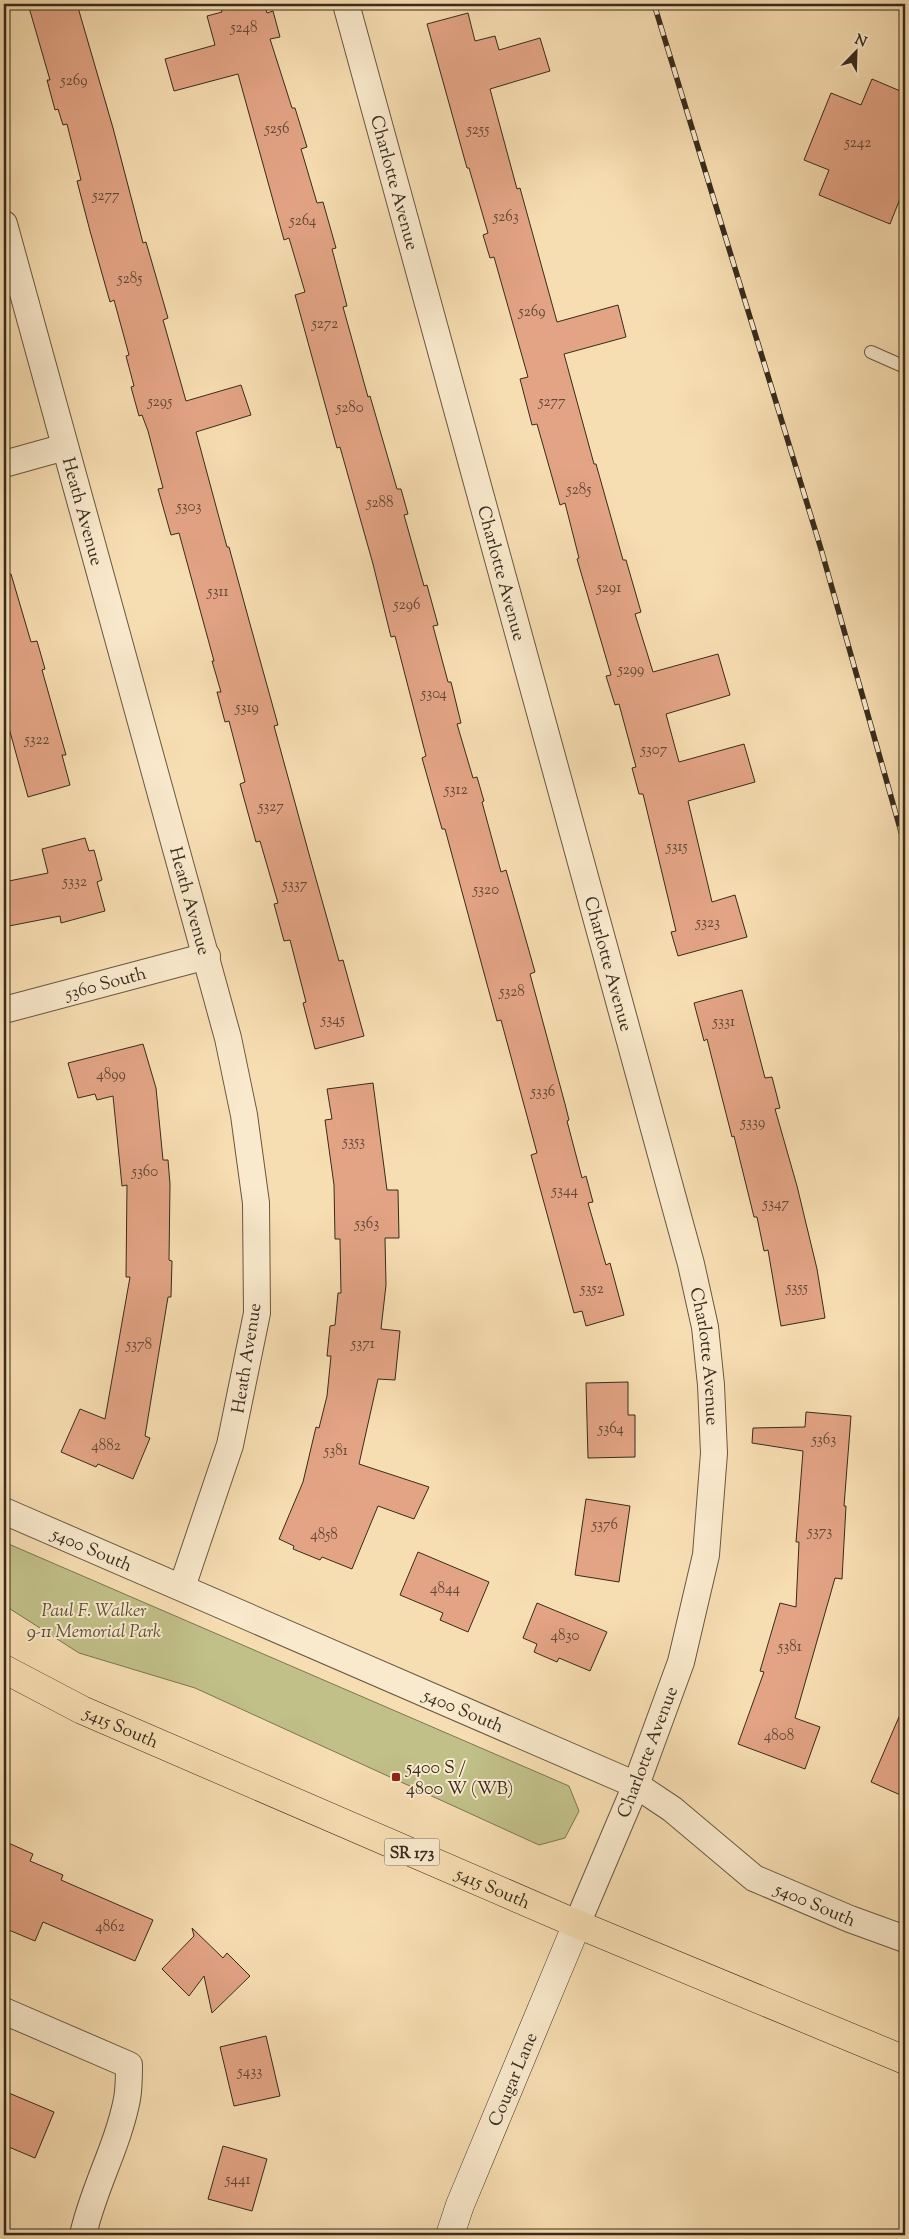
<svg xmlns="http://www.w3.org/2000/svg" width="909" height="2239" font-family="'Sorts Mill Goudy',serif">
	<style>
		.green { fill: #c1c089; stroke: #7c7653 }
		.building { fill: #e3a485; stroke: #372b1d }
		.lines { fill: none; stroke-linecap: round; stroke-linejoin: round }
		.service-casing { stroke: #675842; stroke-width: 14 }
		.minor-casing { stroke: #675842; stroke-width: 28 }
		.secondary-casing { stroke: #372b1d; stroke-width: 29 }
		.primary-casing { stroke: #372b1d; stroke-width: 29 }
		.service { stroke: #faeacd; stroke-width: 12 }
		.minor { stroke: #faeacd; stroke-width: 26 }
		.secondary { stroke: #faeacd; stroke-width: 28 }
		.primary { stroke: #f7deb2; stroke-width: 28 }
		.rail-casing { stroke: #372b1d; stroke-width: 5.5 }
		.rail { stroke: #faeacd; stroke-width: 4; stroke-dasharray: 11; stroke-linecap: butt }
		.poi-dot { fill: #8f2418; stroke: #faeacd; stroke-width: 2 }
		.labels { text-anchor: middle; stroke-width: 4; stroke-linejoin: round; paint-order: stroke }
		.number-label { font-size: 15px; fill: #624937 }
		.shield { fill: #faeacd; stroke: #726452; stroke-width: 1 }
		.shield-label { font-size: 16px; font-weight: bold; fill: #372b1d }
		.street-label { font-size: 18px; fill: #372b1d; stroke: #faeacd }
		.park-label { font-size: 18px; font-style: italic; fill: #5a5038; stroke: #faeacd }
		.poi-label { font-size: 18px; fill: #372b1d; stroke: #faeacd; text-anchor: start }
	</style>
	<rect width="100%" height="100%" fill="#f7deb2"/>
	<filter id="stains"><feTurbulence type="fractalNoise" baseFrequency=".004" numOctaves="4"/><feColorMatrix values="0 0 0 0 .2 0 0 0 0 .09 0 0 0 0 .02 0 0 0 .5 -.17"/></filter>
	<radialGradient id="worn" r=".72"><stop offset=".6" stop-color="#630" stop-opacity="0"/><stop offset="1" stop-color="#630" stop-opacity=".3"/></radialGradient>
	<!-- green -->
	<path class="green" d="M 4,1542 L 569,1786 L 579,1811 L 565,1838 L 539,1845 L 195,1688 L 79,1653 L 4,1605 Z"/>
	<!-- building -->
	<path class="building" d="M 28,4 L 77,4 L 113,128 L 143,243 L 146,242 L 168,318 L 163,320 L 186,401 L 241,385 L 251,415 L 196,432 L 227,547 L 229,547 L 250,624 L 278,725 L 274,726 L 309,854 L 339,961 L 343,960 L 364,1036 L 315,1049 L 303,1003 L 306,1002 L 290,940 L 284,941 L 274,904 L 278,903 L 260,841 L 256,842 L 240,784 L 245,782 L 229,721 L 225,722 L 217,692 L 221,692 L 212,661 L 214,661 L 179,533 L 171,535 L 158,489 L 163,488 L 148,431 L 142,415 L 139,416 L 131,387 L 134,386 L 126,356 L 129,355 L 114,300 L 110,302 L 90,231 L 77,181 L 81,180 L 67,124 L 63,125 L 58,109 L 55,110 L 47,80 L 50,80 Z
		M 220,4 L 264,4 L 267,13 L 273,11 L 280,37 L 270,39 L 292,108 L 295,108 L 307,147 L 301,149 L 317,203 L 323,202 L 336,248 L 332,249 L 347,306 L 343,307 L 368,397 L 370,396 L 397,489 L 401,489 L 408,514 L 404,515 L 424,586 L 427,585 L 438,625 L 433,626 L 448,682 L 451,682 L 461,723 L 457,724 L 473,778 L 477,777 L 484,801 L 482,802 L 501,872 L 506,870 L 524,933 L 535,972 L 530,974 L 565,1104 L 569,1120 L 567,1121 L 582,1178 L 586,1176 L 593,1202 L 588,1203 L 606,1265 L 610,1263 L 624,1315 L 586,1326 L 582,1311 L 574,1313 L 531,1155 L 537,1153 L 501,1020 L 497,1021 L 445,829 L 442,829 L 422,758 L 426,756 L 395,636 L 391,637 L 373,564 L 340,447 L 337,448 L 295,295 L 305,292 L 289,238 L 284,240 L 238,74 L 174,91 L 165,59 L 215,45 L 207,16 L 222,12 Z
		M 468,13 L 475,41 L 495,36 L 499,50 L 540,38 L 550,71 L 490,89 L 517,189 L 520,188 L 557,322 L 618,305 L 626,337 L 564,354 L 594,464 L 596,464 L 623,560 L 626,560 L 641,612 L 635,614 L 653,672 L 718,654 L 730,695 L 666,714 L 679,762 L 744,744 L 755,782 L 688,801 L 712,902 L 735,895 L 747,937 L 678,956 L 671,932 L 676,931 L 643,794 L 639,794 L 632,768 L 636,767 L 619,704 L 615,705 L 606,676 L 611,675 L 577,559 L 579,558 L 565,503 L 560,505 L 537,424 L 532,425 L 520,379 L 528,377 L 494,257 L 490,258 L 483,235 L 488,233 L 469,168 L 467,168 L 427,24 Z
		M 872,79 L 905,93 L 905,186 L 890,224 L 819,195 L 829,170 L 804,160 L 831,93 L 861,105 Z
		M 11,574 L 31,642 L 37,641 L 45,669 L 42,670 L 66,755 L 62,755 L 70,785 L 28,797 L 4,710 L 4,575 Z
		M 85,838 L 89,851 L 94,850 L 102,880 L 97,882 L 105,911 L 61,923 L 60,916 L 4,927 L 4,882 L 48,873 L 42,849 Z
		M 742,990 L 765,1078 L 772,1077 L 780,1108 L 775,1109 L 797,1186 L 817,1269 L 825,1318 L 781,1326 L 768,1250 L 764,1251 L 757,1217 L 754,1217 L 734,1136 L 732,1137 L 707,1039 L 704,1041 L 694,1003 Z
		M 143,1044 L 156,1088 L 163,1160 L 168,1160 L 170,1184 L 169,1260 L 172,1261 L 171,1297 L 168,1297 L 145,1436 L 150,1438 L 133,1479 L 98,1464 L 96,1467 L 61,1452 L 80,1409 L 105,1419 L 130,1277 L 126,1277 L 127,1185 L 122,1186 L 113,1096 L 97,1100 L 95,1094 L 78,1098 L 68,1063 Z
		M 373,1083 L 387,1190 L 398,1190 L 399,1238 L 385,1238 L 386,1285 L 381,1329 L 400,1331 L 395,1380 L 378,1379 L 359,1464 L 429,1487 L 414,1519 L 378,1506 L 352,1569 L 322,1557 L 320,1560 L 293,1549 L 294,1546 L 279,1539 L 303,1482 L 316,1427 L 319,1428 L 327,1396 L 331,1356 L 327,1356 L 330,1326 L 335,1325 L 338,1293 L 341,1293 L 340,1239 L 335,1239 L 334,1185 L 325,1120 L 332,1119 L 327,1089 Z
		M 628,1382 L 628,1415 L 635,1415 L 635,1457 L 588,1458 L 586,1383 Z
		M 806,1412 L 851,1416 L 844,1506 L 846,1506 L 842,1579 L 835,1578 L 795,1718 L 820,1727 L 805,1769 L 738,1744 L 764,1672 L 760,1671 L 780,1603 L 796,1607 L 799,1542 L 796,1542 L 803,1451 L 752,1443 L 753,1428 L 805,1427 Z
		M 586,1499 L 630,1506 L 619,1582 L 575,1575 Z
		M 418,1552 L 489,1582 L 468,1632 L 440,1620 L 443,1613 L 400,1595 Z
		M 537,1603 L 607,1632 L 590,1671 L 559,1658 L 557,1662 L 534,1652 L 537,1644 L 523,1638 Z
		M 905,1703 L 905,1797 L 871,1782 Z
		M 4,1841 L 33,1854 L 30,1861 L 63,1875 L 61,1880 L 153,1920 L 135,1961 L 43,1922 L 35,1941 L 4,1928 Z
		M 192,1928 L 223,1958 L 227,1953 L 250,1976 L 212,2013 L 204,1976 L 189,1996 L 162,1969 L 194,1936 Z
		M 266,2036 L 280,2096 L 234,2106 L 220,2047 Z
		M 4,2091 L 54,2112 L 35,2158 L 4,2145 Z
		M 223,2146 L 267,2159 L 252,2211 L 208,2199 Z"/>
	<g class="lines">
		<!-- service casing -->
		<g class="service-casing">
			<path id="service" d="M 871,352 L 905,367"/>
		</g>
		<!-- minor casing -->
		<g class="minor-casing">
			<g id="minor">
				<path id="s1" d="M 346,4 L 691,1264 L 705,1327 L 711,1385 L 714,1453 L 706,1555 L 681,1662 L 636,1785 L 577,1924"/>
				<path id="s2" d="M 4,224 L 228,1038 L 244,1115 L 256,1203 L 257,1313 L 230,1445 L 182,1587"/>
				<path d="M 4,464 L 65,447"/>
				<path id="s3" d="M 4,1010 L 207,956"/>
				<path id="s4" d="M 4,1511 L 636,1785 L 672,1809 L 754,1878 L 850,1919 L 905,1939"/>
				<path d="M 4,2011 L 129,2065 C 129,2076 129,2088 127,2099 C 118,2146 93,2189 83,2235"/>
			</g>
		</g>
		<!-- secondary casing -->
		<g class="secondary-casing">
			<g id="secondary">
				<path id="s5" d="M 450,2235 L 460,2205 L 577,1924"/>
			</g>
		</g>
		<!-- primary casing -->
		<g class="primary-casing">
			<g id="primary">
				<path id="s6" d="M 4,1669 L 82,1710 L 577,1924 L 905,2060"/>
			</g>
		</g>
		<!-- service -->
		<use href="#service" class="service"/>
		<!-- minor -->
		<use href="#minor" class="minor"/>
		<!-- secondary -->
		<use href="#secondary" class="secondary"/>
		<!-- primary -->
		<use href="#primary" class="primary"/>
		<!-- rail casing -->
		<g class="rail-casing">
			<path id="rail" d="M 654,4 L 821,549 L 905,846"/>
		</g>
		<!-- rail -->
		<use href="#rail" class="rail"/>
	</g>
	<!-- markers -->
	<rect class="poi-dot" x="391" y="1772" width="10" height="10" rx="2.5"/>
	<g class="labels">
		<!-- number labels -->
		<g class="number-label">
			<text x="244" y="32">5248</text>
			<text x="74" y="85">5269</text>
			<text x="277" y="133">5256</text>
			<text x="478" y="134">5255</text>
			<text x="858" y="147">5242</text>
			<text x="106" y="200">5277</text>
			<text x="506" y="221">5263</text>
			<text x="303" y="225">5264</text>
			<text x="130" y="283">5285</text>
			<text x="532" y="316">5269</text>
			<text x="325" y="328">5272</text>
			<text x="160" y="406">5295</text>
			<text x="552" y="406">5277</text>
			<text x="350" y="412">5280</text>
			<text x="579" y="494">5285</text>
			<text x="380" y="507">5288</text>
			<text x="189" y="511">5303</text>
			<text x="609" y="592">5291</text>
			<text x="218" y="596">5311</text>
			<text x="407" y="609">5296</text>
			<text x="631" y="674">5299</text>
			<text x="434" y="698">5304</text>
			<text x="247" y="712">5319</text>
			<text x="37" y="744">5322</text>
			<text x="654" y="754">5307</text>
			<text x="456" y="794">5312</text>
			<text x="271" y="811">5327</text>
			<text x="677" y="851">5315</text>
			<text x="75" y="886">5332</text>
			<text x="295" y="889">5337</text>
			<text x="486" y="894">5320</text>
			<text x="708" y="927">5323</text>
			<text x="512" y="996">5328</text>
			<text x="333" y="1024">5345</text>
			<text x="724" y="1026">5331</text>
			<text x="111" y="1079">4899</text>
			<text x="543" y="1096">5336</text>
			<text x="753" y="1127">5339</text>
			<text x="354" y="1146">5353</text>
			<text x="145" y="1176">5360</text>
			<text x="565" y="1195">5344</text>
			<text x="776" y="1208">5347</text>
			<text x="367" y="1228">5363</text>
			<text x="797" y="1292">5355</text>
			<text x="592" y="1293">5352</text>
			<text x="363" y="1348">5371</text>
			<text x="139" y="1349">5378</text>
			<text x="611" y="1433">5364</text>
			<text x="824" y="1444">5363</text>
			<text x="106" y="1450">4882</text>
			<text x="336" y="1455">5381</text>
			<text x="605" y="1529">5376</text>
			<text x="820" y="1536">5373</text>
			<text x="324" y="1539">4858</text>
			<text x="445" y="1593">4844</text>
			<text x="565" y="1640">4830</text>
			<text x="790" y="1651">5381</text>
			<text x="779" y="1740">4808</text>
			<text x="110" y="1931">4862</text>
			<text x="250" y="2076">5433</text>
			<text x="238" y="2184">5441</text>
		</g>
		<!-- shield labels -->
		<rect class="shield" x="384.5" y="1838.5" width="55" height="27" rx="4"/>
		<g class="shield-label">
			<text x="412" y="1858">SR 173</text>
		</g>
		<!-- street labels -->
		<g class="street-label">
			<text dy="6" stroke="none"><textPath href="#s1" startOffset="185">Charlotte Avenue</textPath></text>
			<text dy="6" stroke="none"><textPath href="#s2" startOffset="298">Heath Avenue</textPath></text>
			<text dy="6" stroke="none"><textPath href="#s1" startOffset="590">Charlotte Avenue</textPath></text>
			<text dy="6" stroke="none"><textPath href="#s2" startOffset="702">Heath Avenue</textPath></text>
			<text dy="6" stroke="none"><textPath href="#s1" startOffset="995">Charlotte Avenue</textPath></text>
			<text dy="6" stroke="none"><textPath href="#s3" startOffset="105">5360 South</textPath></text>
			<text dy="6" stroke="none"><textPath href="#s1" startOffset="1400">Charlotte Avenue</textPath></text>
			<text transform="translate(246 1358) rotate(-81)" y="6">Heath Avenue</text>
			<text dy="6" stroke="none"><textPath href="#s4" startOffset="96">5400 South</textPath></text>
			<text dy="6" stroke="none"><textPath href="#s4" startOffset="501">5400 South</textPath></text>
			<text dy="6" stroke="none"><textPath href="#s6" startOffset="131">5415 South</textPath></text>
			<text transform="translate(647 1752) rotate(-69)" y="6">Charlotte Avenue</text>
			<text dy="6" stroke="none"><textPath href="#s6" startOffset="536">5415 South</textPath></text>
			<text dy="6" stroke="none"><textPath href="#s4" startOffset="906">5400 South</textPath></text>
			<text dy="6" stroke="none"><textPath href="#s5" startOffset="168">Cougar Lane</textPath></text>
		</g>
		<!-- park labels -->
		<g class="park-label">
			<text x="94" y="1616">Paul F. Walker<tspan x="94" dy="21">9-11 Memorial Park</tspan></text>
		</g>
		<!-- poi labels -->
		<g class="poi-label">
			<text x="406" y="1773">5400 S /<tspan x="406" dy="21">4800 W (WB)</tspan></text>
		</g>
	</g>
	<!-- margin -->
	<rect width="909" height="2239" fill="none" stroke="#f7deb2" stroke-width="20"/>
	<rect x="5" y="5" width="899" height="2229" fill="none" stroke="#372b1d" stroke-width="2.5"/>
	<rect x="10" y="10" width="889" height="2219" fill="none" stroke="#372b1d"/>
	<!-- north arrow -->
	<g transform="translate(856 52) rotate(23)" stroke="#faeacd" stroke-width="4" paint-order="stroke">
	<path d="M0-4L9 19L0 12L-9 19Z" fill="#372b1d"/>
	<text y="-8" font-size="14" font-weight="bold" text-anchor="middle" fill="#372b1d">N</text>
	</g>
	<rect width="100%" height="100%" filter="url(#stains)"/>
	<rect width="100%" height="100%" fill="url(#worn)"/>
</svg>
